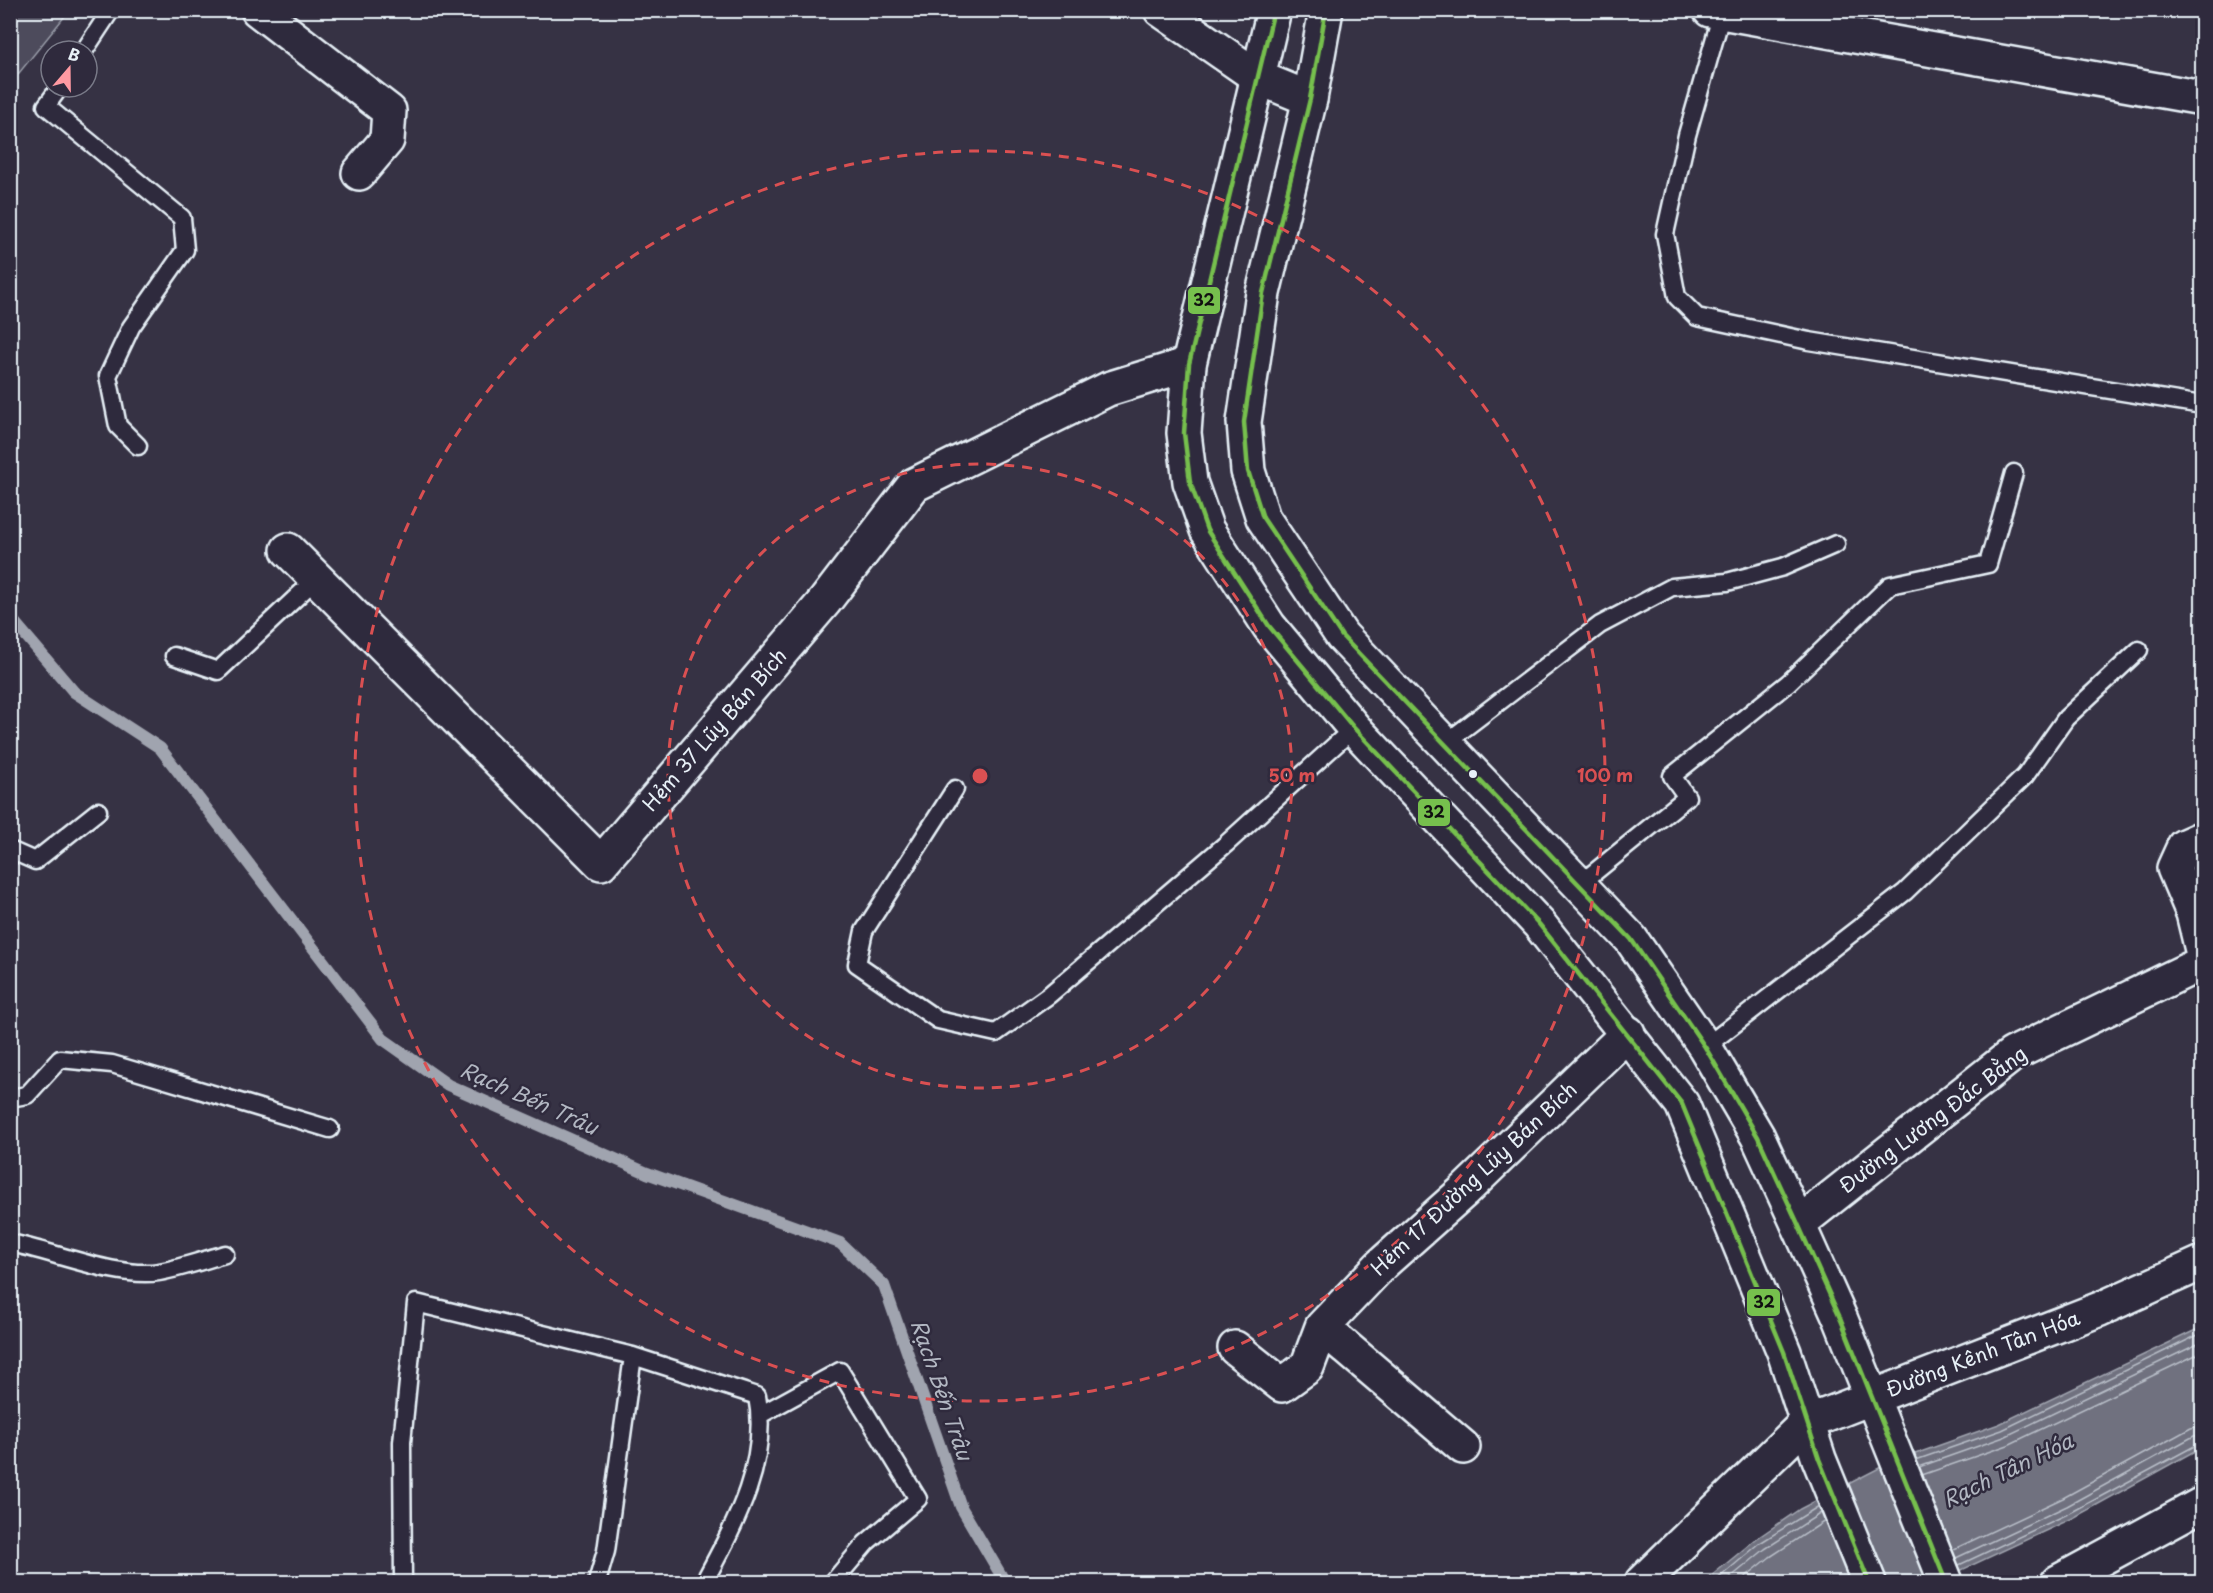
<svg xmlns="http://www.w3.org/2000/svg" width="2213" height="1593" font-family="'Playpen Sans',sans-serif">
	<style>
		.green { fill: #4d4b5c; stroke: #9a9eaa; stroke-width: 1.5 }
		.water { fill: #70717f; stroke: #a0a4af; stroke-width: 1.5 }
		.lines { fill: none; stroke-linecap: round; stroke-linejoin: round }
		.shore { stroke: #b8bec8; stroke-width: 1.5 }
		.stream { stroke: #a0a4af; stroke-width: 12 }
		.lane-casing { stroke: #e8f1f8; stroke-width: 21 }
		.street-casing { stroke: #e8f1f8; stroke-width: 38 }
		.secondary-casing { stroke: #e8f1f8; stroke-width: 38 }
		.lane { stroke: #2f2a3d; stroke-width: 16 }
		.street { stroke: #2f2a3d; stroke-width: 33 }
		.secondary { stroke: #2f2a3d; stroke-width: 33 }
		.bus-1-casing { stroke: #2f2a3d; stroke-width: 9 }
		.bus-1 { stroke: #76c04d; stroke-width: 4.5 }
		.ring { fill: none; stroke: #da5052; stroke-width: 3; stroke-dasharray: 10 8 }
		.bus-dot { fill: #e8f1f8; stroke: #2f2a3d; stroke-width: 2 }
		.labels { text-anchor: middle; stroke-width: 5; stroke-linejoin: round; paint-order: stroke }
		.street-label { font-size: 20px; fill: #e8f1f8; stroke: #2f2a3d }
		.water-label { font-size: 21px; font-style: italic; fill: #b2b7c2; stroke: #2f2a3d }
		.centre { fill: #da5052; stroke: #2f2a3d; stroke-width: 3 }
		.ring-label { font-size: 18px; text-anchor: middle; font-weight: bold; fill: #da5052; stroke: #2f2a3d; stroke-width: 5; stroke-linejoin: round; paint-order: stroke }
		.line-badge { stroke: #2f2a3d; stroke-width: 2 }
		.pale-badge-label { font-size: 16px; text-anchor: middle; font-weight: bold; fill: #111 }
	</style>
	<rect width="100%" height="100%" fill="#363244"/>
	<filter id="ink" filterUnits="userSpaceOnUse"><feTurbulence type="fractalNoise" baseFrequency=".0167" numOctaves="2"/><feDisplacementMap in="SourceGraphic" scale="12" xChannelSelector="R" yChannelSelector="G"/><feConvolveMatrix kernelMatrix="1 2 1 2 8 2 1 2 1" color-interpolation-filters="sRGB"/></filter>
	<g filter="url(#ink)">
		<!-- green -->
		<path class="green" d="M 11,10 L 69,11 L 11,83 L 10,11 Z"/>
		<!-- water -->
		<path class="water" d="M 2202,1327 L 2202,1447 L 2073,1518 L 1936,1582 L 1704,1582 L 1756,1539 L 1800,1509 L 1887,1464 L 1999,1424 Z"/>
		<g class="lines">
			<!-- shore -->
			<path class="shore" d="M 1916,1460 L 2002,1430 L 2202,1333
				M 1919,1467 L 2004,1437 L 2202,1342
				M 1922,1475 L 2008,1445 L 2202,1352
				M 1952,1550 L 2063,1498 L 2191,1428 L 2202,1426
				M 1956,1558 L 2067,1506 L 2194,1436 L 2202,1435
				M 1959,1565 L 2070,1513 L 2202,1442
				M 1714,1582 L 1760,1543 L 1819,1506
				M 1725,1582 L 1765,1549 L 1821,1513
				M 1739,1582 L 1770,1557 L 1825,1521"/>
			<!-- stream -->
			<path class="stream" d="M 10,617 L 74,692 L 160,748 L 383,1039 L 448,1085 L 647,1173 L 840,1243 L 884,1285 L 961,1507 L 1005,1582"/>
			<!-- lane casing -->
			<g class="lane-casing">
				<path id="lane" d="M 1722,13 L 1687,135 L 1665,234 L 1677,297 L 1697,317 L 1809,341 L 2202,405
					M 84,51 L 111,10
					M 60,87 L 46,106 L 182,218 L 185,250 L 131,327 L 108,376 L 118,426 L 138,446
					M 174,656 L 218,671 L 317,578
					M 1444,744 L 1600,625 L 1672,587 L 1727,582 L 1783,567 L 1836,544
					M 955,789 L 864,931 L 857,964 L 938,1020 L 996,1033 L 1049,995 L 1226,844 L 1354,728
					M 10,850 L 35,861 L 98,811
					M 1580,884 L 1687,797 L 1672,776 L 1788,683 L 1890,585 L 1988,564 L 2014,473
					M 1705,1047 L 1905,892 L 2025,776 L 2066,718 L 2139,650
					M 10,1098 L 27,1095 L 60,1059 L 112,1064 L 330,1129
					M 10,1243 C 53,1251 118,1279 159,1272 C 181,1268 204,1260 225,1254
					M 760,1415 L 840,1371 L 918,1499 L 866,1543 L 833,1582
					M 403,1582 L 402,1442 L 416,1303 L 633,1356 L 757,1396 C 770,1462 734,1526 704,1582
					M 597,1582 L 606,1551 L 633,1356"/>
			</g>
			<!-- street casing -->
			<g class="street-casing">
				<path id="street" d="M 258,10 L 389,111 L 387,140 L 359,173
					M 1161,10 L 1259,78 L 1310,99
					M 1710,10 L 2202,98
					M 288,550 L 601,863 L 825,601 L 914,485 L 1108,389 L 1189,364
					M 2202,838 L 2184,846 L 2174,868 L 2193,913 L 2202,950
					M 1798,1224 L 2013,1054 L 2202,963
					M 1322,1327 L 1463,1447
					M 1235,1348 L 1282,1385 L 1307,1367 L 1322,1327 L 1382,1264 L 1463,1192 L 1628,1033"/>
			</g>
			<!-- secondary casing -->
			<g class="secondary-casing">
				<path id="secondary" d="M 1274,10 L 1189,364 L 1184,433 L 1190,482 L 1207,530 L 1269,626 L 1354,728 L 1539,924 L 1682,1104 L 1784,1352 L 1819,1459 L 1869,1582
					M 1326,10 L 1310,99 L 1263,293 L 1244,422 L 1248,471 L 1263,518 L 1342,636 L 1631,939 L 1705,1047 L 1758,1137 L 1798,1224 L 1841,1320 L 1946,1582
					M 1642,1582 L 1806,1423 L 2100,1309 L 2202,1263
					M 2058,1582 L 2202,1504"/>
			</g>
			<!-- lane -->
			<use href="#lane" class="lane"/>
			<!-- street -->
			<use href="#street" class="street"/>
			<!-- secondary -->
			<use href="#secondary" class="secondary"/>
			<!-- bus-1 casing -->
			<g class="bus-1-casing">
				<path id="bus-1" d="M 1274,10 L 1189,364 L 1184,433 L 1190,482 L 1207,530 L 1269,626 L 1354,728 L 1539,924 L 1682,1104 L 1784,1352 L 1819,1459 L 1869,1582
					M 1326,10 L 1310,99 L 1263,293 L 1244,422 L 1248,471 L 1263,518 L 1342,636 L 1631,939 L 1705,1047 L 1758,1137 L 1798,1224 L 1841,1320 L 1946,1582"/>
			</g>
			<!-- bus-1 -->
			<use href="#bus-1" class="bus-1"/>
		</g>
	</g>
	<!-- distance rings -->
	<g class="ring">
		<circle cx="980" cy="776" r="312"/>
		<circle cx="980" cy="776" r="625"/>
	</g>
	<!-- markers -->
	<circle class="bus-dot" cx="1473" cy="774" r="5"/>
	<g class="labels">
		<!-- street labels -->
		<g class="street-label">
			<text transform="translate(715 730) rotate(-49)" y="7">Hẻm 37 Lũy Bán Bích</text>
			<text transform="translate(1933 1120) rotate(-37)" y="7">Đường Lương Đắc Bằng</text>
			<text transform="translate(1474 1179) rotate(-43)" y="7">Hẻm 17 Đường Lũy Bán Bích</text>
			<text transform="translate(1983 1354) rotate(-21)" y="7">Đường Kênh Tân Hóa</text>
		</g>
		<!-- water labels -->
		<g class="water-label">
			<text transform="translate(529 1099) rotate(24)" y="7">Rạch Bến Trâu</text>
			<text transform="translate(941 1390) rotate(71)" y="7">Rạch Bến Trâu</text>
			<text transform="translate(2008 1471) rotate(-26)" y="7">Rạch Tân Hóa</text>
		</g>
	</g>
	<circle cx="980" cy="776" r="9" class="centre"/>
	<g class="ring-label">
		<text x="1292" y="782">50 m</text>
		<text x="1605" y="782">100 m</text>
	</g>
	<g class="line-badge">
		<rect x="1187" y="286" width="34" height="29" rx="6" fill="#76c04d"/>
		<rect x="1417" y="798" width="34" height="29" rx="6" fill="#76c04d"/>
		<rect x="1746" y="1288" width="35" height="29" rx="6" fill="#76c04d"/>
	</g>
	<g class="pale-badge-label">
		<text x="1204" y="306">32</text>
		<text x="1434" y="818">32</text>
		<text x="1764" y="1308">32</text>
	</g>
	<!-- margin -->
	<rect width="2213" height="1593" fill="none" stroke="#2f2a3d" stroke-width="36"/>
	<rect x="18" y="18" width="2177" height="1557" fill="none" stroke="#e8f1f8" stroke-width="2" filter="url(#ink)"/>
	<!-- north arrow -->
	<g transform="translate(69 69) rotate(20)"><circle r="28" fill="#2f2a3d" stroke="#797a88" stroke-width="1.5"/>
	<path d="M0-4.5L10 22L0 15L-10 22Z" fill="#ff9aa2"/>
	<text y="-9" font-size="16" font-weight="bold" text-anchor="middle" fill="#e8f1f8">B</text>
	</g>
</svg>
